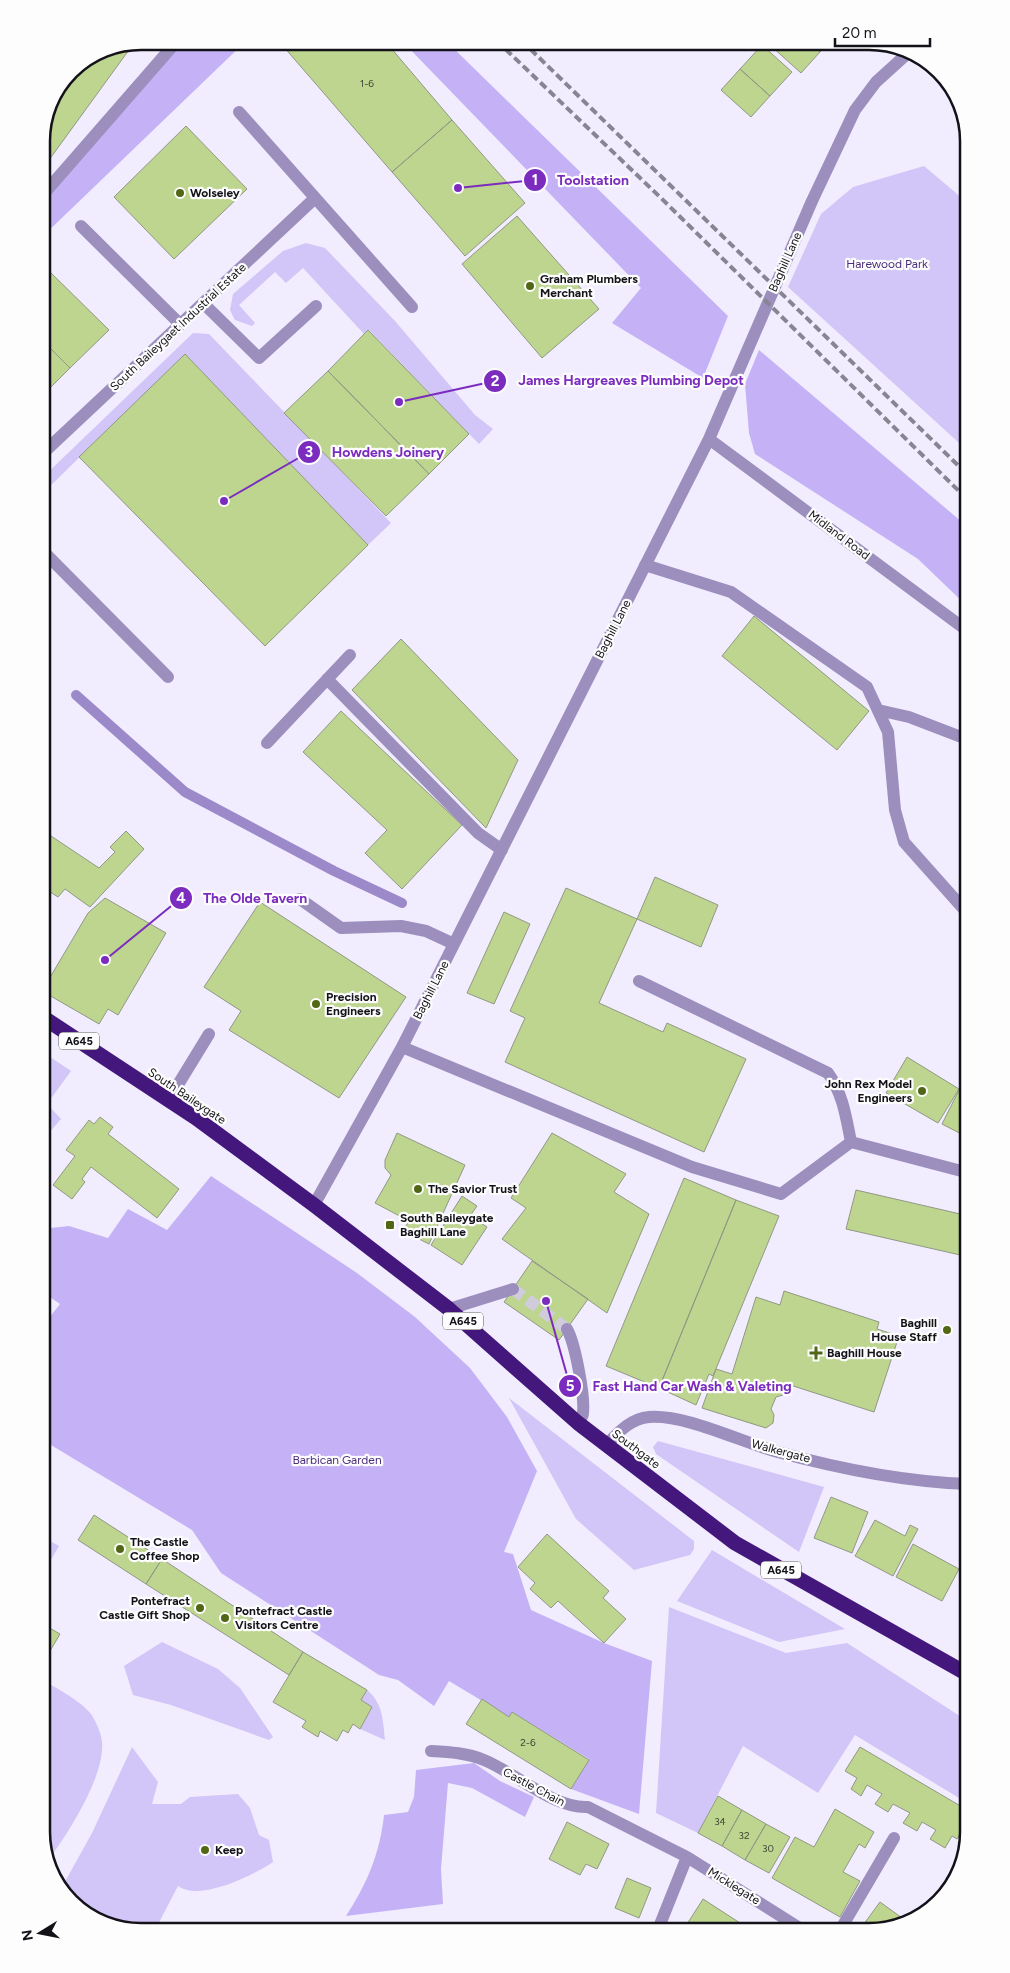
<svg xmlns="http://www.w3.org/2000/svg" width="1010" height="1973" font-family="Figtree,sans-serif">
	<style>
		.green { fill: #d2c5f7 }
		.forest { fill: #c5b2f6 }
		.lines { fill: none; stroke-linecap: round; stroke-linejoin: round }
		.stream { stroke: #9c89ca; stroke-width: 10 }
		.building { fill: #bdd58e; stroke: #919885 }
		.minor-tunnel { stroke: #d0ccdc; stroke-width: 12; stroke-dasharray: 12 6; stroke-linecap: butt }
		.minor { stroke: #9c8fbe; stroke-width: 12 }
		.highway { stroke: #44177d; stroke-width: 15 }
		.rail { stroke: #878591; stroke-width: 4; stroke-dasharray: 8 4; stroke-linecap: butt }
		.poi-dot { fill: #516715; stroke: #fdfdfd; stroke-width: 2 }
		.labels { text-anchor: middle; stroke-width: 4.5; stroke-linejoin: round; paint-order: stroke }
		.number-label { font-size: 10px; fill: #3e4336 }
		.shield { fill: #fdfdfd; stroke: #59585d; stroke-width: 1 }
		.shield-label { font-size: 11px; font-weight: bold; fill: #131219 }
		.poi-label { font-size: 12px; font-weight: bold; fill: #131219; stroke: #fdfdfd; text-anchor: start }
		.street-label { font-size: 12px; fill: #131219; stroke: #fdfdfd }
		.park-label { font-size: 12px; fill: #4b2e7b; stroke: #fdfdfd }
		.rim { fill: none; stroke: #131219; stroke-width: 2.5 }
		.leader { fill: none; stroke: #7b2cbf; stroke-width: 2 }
		.callout-dot { fill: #7b2cbf; stroke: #fdfdfd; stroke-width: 2 }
		.mark-label { font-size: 15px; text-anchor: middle; font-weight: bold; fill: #fff }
		.callout-label { font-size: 14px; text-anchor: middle; font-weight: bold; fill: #7b2cbf; stroke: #fdfdfd; stroke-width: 4.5; stroke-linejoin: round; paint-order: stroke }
	</style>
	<rect width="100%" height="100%" fill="#f1edfe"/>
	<!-- green -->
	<path class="green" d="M 924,166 L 969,204 L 969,452 L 788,287 L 821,214 L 853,187 Z
		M 306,243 L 325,248 L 395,321 L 475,415 L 493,429 L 479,444 L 369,330 L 364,334 L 303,268 L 286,283 L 275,272 L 239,305 L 255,323 L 252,326 L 235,320 L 230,310 L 233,294 L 283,251 Z
		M 193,333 L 209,334 L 391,523 L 368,545 L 185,354 L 41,495 L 41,479 Z
		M 41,1051 L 71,1071 L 47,1104 L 61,1119 L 41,1142 Z
		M 509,1398 L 694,1541 L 694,1549 L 690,1555 L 634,1570 L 576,1519 Z
		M 658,1441 L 824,1487 L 799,1552 L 656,1454 L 653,1447 Z
		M 41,1536 L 59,1546 L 41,1577 Z
		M 712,1550 L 845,1629 L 779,1642 L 677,1601 Z
		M 669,1607 L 786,1653 L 847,1643 L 969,1722 L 969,1804 L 855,1735 L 818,1793 L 743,1746 L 698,1833 L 656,1813 Z
		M 162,1642 L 218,1669 L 240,1688 L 273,1737 L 269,1740 L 171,1705 L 133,1695 L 124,1666 Z
		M 41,1679 C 55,1687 82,1702 91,1714 C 96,1722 101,1732 102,1742 C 105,1777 67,1835 47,1862 L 41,1832 Z
		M 367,1690 C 383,1703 383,1721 385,1740 L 360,1729 L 372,1707 L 361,1700 Z
		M 132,1747 L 158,1782 L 152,1804 L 181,1804 L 190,1797 L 238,1794 L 250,1808 L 259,1835 L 269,1840 L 273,1862 C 254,1875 200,1902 178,1886 L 154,1932 L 135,1932 L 91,1908 L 76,1906 L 62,1887 L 92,1833 Z"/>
	<!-- forest -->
	<path class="forest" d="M 167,41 L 246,41 L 41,238 L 41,188 L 153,62 Z
		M 402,41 L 446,41 L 728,316 L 703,378 L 612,323 L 641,288 Z
		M 759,350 L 969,528 L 969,608 L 918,559 L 755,454 L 749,433 L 745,384 Z
		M 211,1176 L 357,1273 L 415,1317 L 470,1368 L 507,1417 L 537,1471 L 504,1552 L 513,1554 L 531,1610 L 604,1643 L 652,1661 L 639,1814 L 571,1789 L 589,1759 L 512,1712 L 509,1717 L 449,1681 L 434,1706 L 398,1680 L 379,1675 L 221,1573 L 192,1530 L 41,1439 L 41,1328 L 60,1304 L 41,1291 L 41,1229 L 69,1226 L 108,1238 L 128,1209 L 167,1230 Z
		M 474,1763 L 500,1781 L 534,1797 L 525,1817 L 472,1788 L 448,1783 L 441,1869 L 443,1904 L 346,1916 C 367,1884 380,1853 384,1815 L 408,1812 L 414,1797 L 416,1770 Z"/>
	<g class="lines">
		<!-- stream -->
		<path class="stream" d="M 76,695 L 185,792 L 334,871 L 402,903"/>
	</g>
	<!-- building -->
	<path class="building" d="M 288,41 L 385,41 L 452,120 L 392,172 L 283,46 Z
		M 775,41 L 808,41 L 820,52 L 801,73 L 771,46 Z
		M 808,41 L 829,41 L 820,52 Z
		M 134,43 L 41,171 L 41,135 L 49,103 L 71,70 L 103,49 Z
		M 762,45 L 792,72 L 770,96 L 740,69 Z
		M 740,69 L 770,96 L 751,117 L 721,90 Z
		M 452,120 L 525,203 L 465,256 L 392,172 Z
		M 186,126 L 247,189 L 174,259 L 114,197 Z
		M 517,216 L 599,309 L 542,358 L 462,264 Z
		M 47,269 L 109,330 L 70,368 L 41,339 L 41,274 Z
		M 368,330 L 469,434 L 429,474 L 328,371 Z
		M 41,339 L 70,368 L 41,397 Z
		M 185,354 L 368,545 L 265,646 L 79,457 Z
		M 328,371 L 429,474 L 386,516 L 284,413 Z
		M 754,616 L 869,711 L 837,750 L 722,656 Z
		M 401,639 L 518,760 L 486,828 L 352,690 Z
		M 341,711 L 462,825 L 402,889 L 365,853 L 387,830 L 303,752 Z
		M 126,831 L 144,849 L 90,907 L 65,889 L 58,897 L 41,886 L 41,850 L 51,836 L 99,868 L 115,852 L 110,847 Z
		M 655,877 L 718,905 L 701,947 L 637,919 Z
		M 566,888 L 637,919 L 599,1003 L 663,1032 L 667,1023 L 746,1059 L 704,1152 L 505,1062 L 525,1018 L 510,1011 Z
		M 105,898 L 166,933 L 118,1015 L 108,1009 L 99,1024 L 42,991 L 88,913 Z
		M 260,902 L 406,997 L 339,1098 L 229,1030 L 241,1011 L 204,987 Z
		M 504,912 L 530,924 L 494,1004 L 467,993 Z
		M 907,1057 L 959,1089 L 938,1123 L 886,1093 Z
		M 961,1086 L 969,1090 L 969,1138 L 942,1124 Z
		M 100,1117 L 113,1127 L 108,1134 L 179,1189 L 157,1218 L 91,1167 L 82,1179 L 85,1182 L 72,1199 L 53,1185 L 75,1156 L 66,1150 L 89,1120 L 94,1124 Z
		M 397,1133 L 465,1165 L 429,1244 L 403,1231 L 409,1221 L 375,1203 L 391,1175 L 385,1168 L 385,1160 Z
		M 552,1133 L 626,1174 L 614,1192 L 649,1214 L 607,1313 L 502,1239 L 526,1208 L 511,1198 Z
		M 684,1178 L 736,1200 L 659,1388 L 606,1366 Z
		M 856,1190 L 969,1216 L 969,1257 L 846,1229 Z
		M 462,1196 L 477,1206 L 470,1216 L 487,1227 L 462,1265 L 431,1245 Z
		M 736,1200 L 779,1216 L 713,1376 L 709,1374 L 696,1405 L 659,1388 Z
		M 532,1261 L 588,1299 L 559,1340 L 504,1302 Z
		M 784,1291 L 879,1322 L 877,1329 L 899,1336 L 874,1412 L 787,1384 L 783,1395 L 776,1397 L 771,1409 L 774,1415 L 773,1423 L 766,1428 L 702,1408 L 716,1369 L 732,1374 L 756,1297 L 780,1305 Z
		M 831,1497 L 868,1512 L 852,1553 L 814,1538 Z
		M 94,1515 L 162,1559 L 146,1584 L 78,1540 Z
		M 875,1520 L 905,1536 L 910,1525 L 918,1529 L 893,1576 L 855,1556 Z
		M 547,1534 L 609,1591 L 603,1598 L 626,1619 L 604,1643 L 558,1601 L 551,1608 L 530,1589 L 535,1583 L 518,1567 Z
		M 913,1544 L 959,1569 L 942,1601 L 896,1577 Z
		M 162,1559 L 303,1652 L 289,1675 L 146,1584 Z
		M 41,1623 L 60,1634 L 50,1651 L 41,1646 Z
		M 303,1652 L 367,1690 L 361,1700 L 372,1707 L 360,1729 L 353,1724 L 348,1733 L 343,1730 L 337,1741 L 320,1731 L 318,1737 L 302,1727 L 306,1721 L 273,1702 Z
		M 482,1699 L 509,1717 L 512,1712 L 589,1760 L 571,1789 L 466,1724 Z
		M 860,1747 L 969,1811 L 969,1819 L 957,1839 L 952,1836 L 945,1848 L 930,1839 L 936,1830 L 922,1822 L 917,1831 L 903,1823 L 910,1813 L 893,1804 L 888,1812 L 875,1804 L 882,1794 L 867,1785 L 861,1796 L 851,1789 L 857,1778 L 845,1771 Z
		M 718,1796 L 742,1810 L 722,1846 L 698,1833 Z
		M 835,1809 L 874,1832 L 865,1848 L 859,1844 L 843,1872 L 860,1881 L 840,1917 L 772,1878 L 795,1837 L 814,1847 Z
		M 742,1810 L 766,1824 L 745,1860 L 722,1846 Z
		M 567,1822 L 609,1844 L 597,1869 L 586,1864 L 580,1875 L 549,1859 Z
		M 766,1824 L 790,1837 L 769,1873 L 745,1860 Z
		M 627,1878 L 651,1888 L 639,1918 L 615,1908 Z
		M 703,1899 L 754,1932 L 682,1932 Z
		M 880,1902 L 909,1923 L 869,1932 L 858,1932 Z"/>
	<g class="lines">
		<!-- minor-tunnel -->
		<path class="minor-tunnel" d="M 513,1289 L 567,1329"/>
		<!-- minor -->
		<path class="minor" d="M 239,112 L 412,307
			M 41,197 L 177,41
			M 81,226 L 180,324
			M 203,303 L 259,358 L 316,306
			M 709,439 L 969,632
			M 41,455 L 314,199
			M 41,549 L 168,677
			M 645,565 L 731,592 L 867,687 L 888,732 L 895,810 L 904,842 L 969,915
			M 327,679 L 478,833 L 502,850
			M 878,710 L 909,717 L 969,740
			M 267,743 L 350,655
			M 300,899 L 341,928 L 401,926 L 426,931 L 454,944
			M 639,981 L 828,1073 C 843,1094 846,1117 851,1142
			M 402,1047 L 692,1167 L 781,1194 L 851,1142 L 969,1173
			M 168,1101 L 209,1034
			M 314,1205 L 402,1047 L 709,439 L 812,201 L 855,110 L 876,82 L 908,53
			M 449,1309 L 513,1289
			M 567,1329 C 575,1343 585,1396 583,1413 C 583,1417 580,1420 578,1423
			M 606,1445 C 619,1432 630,1419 649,1417 C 684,1414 739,1441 774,1451 C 836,1468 904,1482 969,1484
			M 431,1751 C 450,1752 467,1753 484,1760 C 516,1773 554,1809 588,1807 L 687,1857 L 806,1932
			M 657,1932 L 687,1857
			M 839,1932 L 894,1838"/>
		<!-- highway -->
		<path class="highway" d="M 41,1016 L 196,1118 L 314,1205 L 449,1309 L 578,1423 L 735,1543 L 969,1675"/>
		<!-- rail -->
		<path class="rail" d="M 497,41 L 661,198 L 969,501
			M 522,41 L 969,476"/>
	</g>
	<!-- markers -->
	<g class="poi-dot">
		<circle cx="180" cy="193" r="5"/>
		<circle cx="530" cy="286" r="5"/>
		<circle cx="316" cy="1004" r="5"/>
		<circle cx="922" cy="1091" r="5"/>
		<circle cx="418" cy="1189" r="5"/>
		<rect x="385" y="1220" width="10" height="10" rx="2.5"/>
		<circle cx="947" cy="1330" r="5"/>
		<path d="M813.5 1345.5h5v5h5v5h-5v5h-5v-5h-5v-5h5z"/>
		<circle cx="120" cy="1549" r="5"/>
		<circle cx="200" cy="1608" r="5"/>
		<circle cx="225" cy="1618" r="5"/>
		<circle cx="205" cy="1850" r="5"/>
	</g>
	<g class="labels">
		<!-- number labels -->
		<g class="number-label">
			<text x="367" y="87">1-6</text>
			<text x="528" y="1746">2-6</text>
			<text x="720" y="1825">34</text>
			<text x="744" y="1839">32</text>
			<text x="768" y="1852">30</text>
		</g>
		<!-- shield labels -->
		<g class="shield">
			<rect x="59" y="1032.5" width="40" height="17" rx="4"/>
			<rect x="443" y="1312.5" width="40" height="17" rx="4"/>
			<rect x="761" y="1561.5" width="40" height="17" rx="4"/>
		</g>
		<g class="shield-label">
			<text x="79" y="1045">A645</text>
			<text x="463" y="1325">A645</text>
			<text x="781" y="1574">A645</text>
		</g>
		<!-- poi labels -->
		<g class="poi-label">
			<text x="190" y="197">Wolseley</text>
			<text x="540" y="283">Graham Plumbers<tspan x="540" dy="14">Merchant</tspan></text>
			<text x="326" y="1001">Precision<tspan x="326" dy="14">Engineers</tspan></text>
			<text x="912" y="1088" text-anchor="end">John Rex Model<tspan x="912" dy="14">Engineers</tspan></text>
			<text x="428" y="1193">The Savior Trust</text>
			<text x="400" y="1222">South Baileygate<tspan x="400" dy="14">Baghill Lane</tspan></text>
			<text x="937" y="1327" text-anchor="end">Baghill<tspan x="937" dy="14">House Staff</tspan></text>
			<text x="827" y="1357">Baghill House</text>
			<text x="130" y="1546">The Castle<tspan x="130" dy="14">Coffee Shop</tspan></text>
			<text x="190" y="1605" text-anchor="end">Pontefract<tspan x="190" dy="14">Castle Gift Shop</tspan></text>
			<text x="235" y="1615">Pontefract Castle<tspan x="235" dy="14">Visitors Centre</tspan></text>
			<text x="215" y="1854">Keep</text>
		</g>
		<!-- street labels -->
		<g class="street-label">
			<text transform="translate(785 262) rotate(-66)" y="4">Baghill Lane</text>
			<text transform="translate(178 327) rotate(-43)" y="4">South Baileygaet Industrial Estate</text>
			<text transform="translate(839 535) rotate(37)" y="4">Midland Road</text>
			<text transform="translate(613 629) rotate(-63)" y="4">Baghill Lane</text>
			<text transform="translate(431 990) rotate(-63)" y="4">Baghill Lane</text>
			<text transform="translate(187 1096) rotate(34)" y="4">South Baileygate</text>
			<text transform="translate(636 1449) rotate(37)" y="4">Southgate</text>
			<text transform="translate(781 1451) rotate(15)" y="4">Walkergate</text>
			<text transform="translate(534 1787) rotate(28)" y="4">Castle Chain</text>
			<text transform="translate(734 1886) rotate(32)" y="4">Micklegate</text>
		</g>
		<!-- park labels -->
		<g class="park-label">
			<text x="887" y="268">Harewood Park</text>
			<text x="337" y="1464">Barbican Garden</text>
		</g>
	</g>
	<!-- crop -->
	<path d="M0 0H1010V1973H0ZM141 50H869A91 91 0 0 1 960 141V1832A91 91 0 0 1 869 1923H141A91 91 0 0 1 50 1832V141A91 91 0 0 1 141 50Z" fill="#fdfdfd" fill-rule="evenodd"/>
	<path class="rim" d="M141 50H869A91 91 0 0 1 960 141V1832A91 91 0 0 1 869 1923H141A91 91 0 0 1 50 1832V141A91 91 0 0 1 141 50Z"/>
	<!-- callouts -->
	<path class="leader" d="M458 188L535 180M399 402L495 381M224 501L309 452M105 960L181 898M546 1301L570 1386"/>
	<g class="callout-dot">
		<circle cx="458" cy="188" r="5"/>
		<circle cx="399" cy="402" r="5"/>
		<circle cx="224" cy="501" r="5"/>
		<circle cx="105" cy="960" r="5"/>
		<circle cx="546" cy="1301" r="5"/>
		<circle cx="535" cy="180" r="12"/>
		<circle cx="495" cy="381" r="12"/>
		<circle cx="309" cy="452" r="12"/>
		<circle cx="181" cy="898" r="12"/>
		<circle cx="570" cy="1386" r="12"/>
	</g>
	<g class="mark-label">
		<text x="535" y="185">1</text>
		<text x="495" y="386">2</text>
		<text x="309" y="457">3</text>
		<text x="181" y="903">4</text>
		<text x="570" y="1391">5</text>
	</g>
	<g class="callout-label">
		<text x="593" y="185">Toolstation</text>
		<text x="631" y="385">James Hargreaves Plumbing Depot</text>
		<text x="388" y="457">Howdens Joinery</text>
		<text x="255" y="903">The Olde Tavern</text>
		<text x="692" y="1391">Fast Hand Car Wash &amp; Valeting</text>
	</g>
	<!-- north arrow -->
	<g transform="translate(40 1933) rotate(260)" stroke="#fdfdfd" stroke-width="4" paint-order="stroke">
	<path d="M0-4L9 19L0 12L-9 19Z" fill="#131219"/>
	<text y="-8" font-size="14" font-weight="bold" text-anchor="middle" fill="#131219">N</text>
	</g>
	<!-- scale -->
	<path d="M835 38v8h95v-8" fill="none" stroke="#131219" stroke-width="2.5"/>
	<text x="842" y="38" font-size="15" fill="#131219" stroke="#fdfdfd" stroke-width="4" paint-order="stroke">20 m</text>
</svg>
